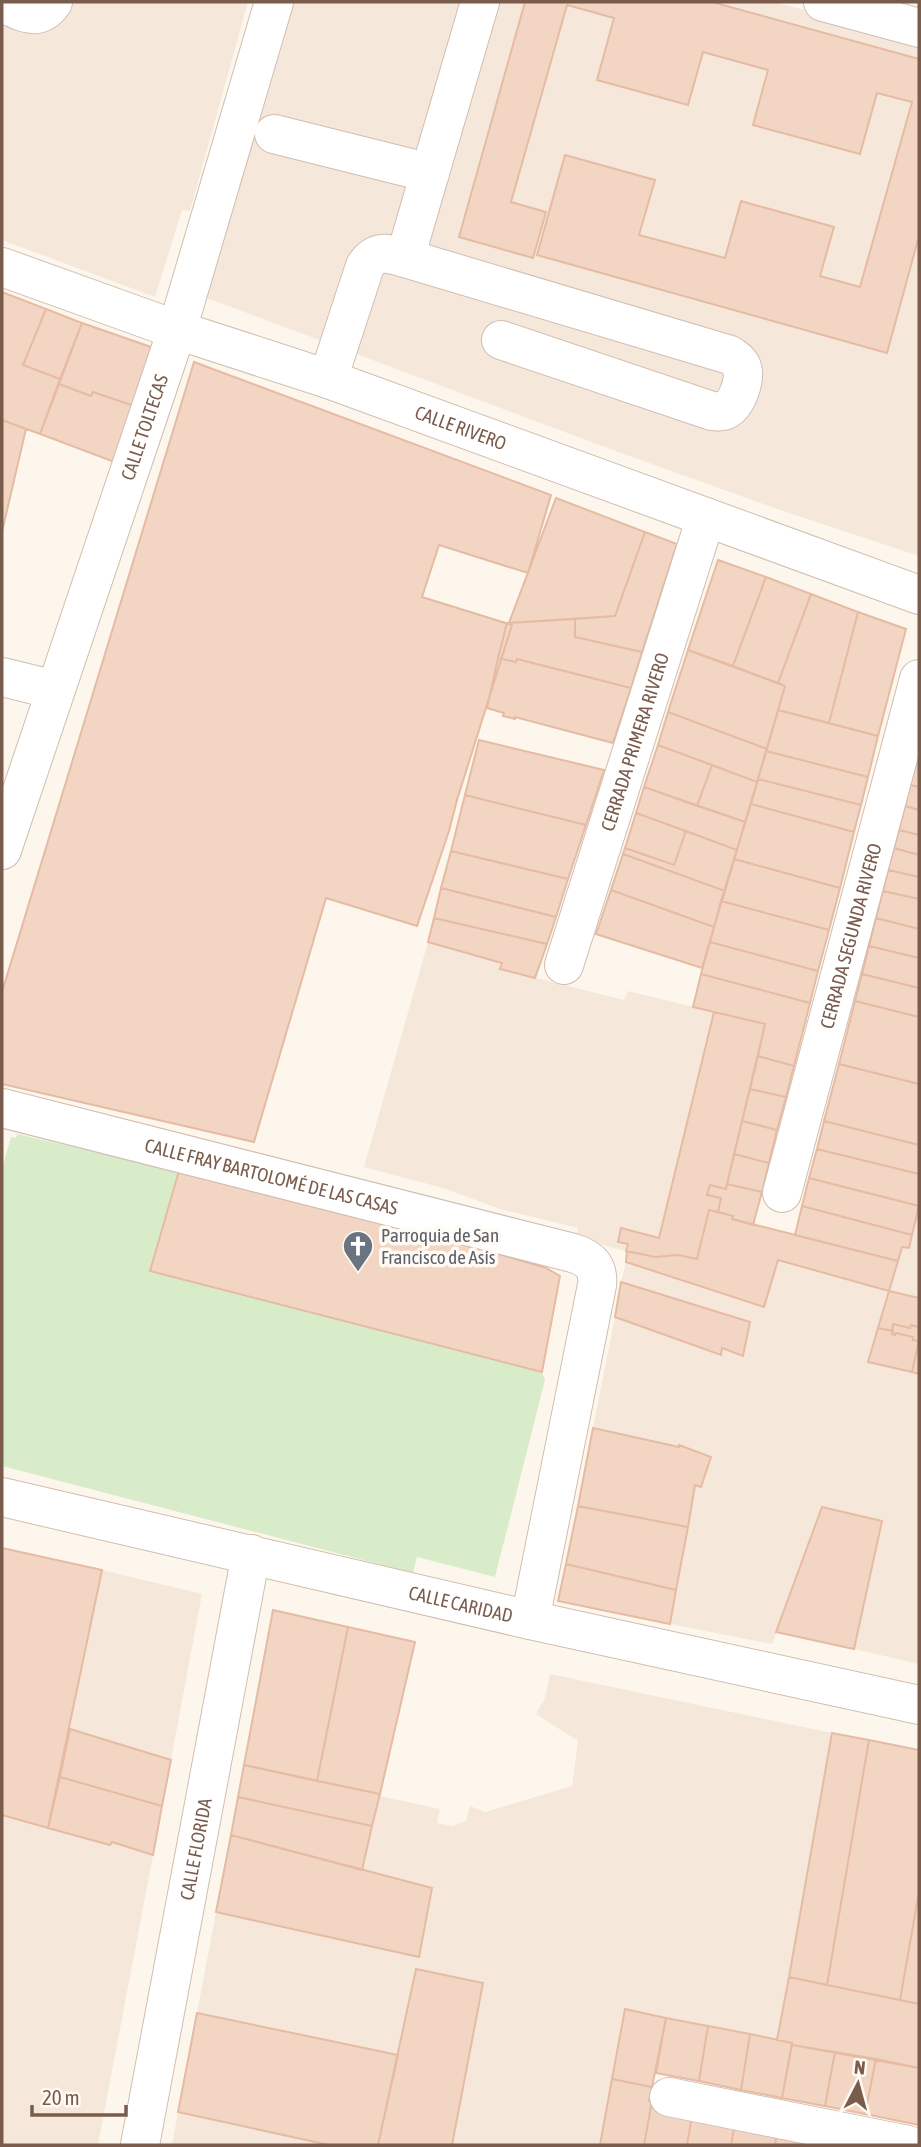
<svg xmlns="http://www.w3.org/2000/svg" width="921" height="2147" font-family="'Asap Condensed',sans-serif">
	<style>
		.residential { fill: #f5e8da }
		.green { fill: #d8ecc9 }
		.building { fill: #f3d5c3; stroke: #e6bba3; stroke-width: 2 }
		.lines { fill: none; stroke-linecap: round; stroke-linejoin: round }
		.minor-casing { stroke: #d1beb0; stroke-width: 40 }
		.minor { stroke: #fff; stroke-width: 38 }
		.labels { text-anchor: middle; stroke-width: 7; stroke-linejoin: round; paint-order: stroke }
		.street-label { font-size: 19px; fill: #7a5c4d; stroke: #fffaf3 }
		.worship-label { font-size: 19px; fill: #5b616d; stroke: #fffaf3; text-anchor: start }
	</style>
	<rect width="100%" height="100%" fill="#fdf6ec"/>
	<!-- residential -->
	<path class="residential" d="M 2,2 L 248,2 L 190,211 L 182,210 L 155,297 L 2,240 Z
		M 282,2 L 774,2 L 919,40 L 919,556 L 783,511 L 621,453 L 199,295 Z
		M 428,942 L 502,963 L 500,969 L 624,1000 L 628,991 L 714,1012 L 659,1238 L 621,1229 L 618,1242 L 628,1244 L 626,1251 L 576,1238 L 578,1228 L 500,1209 L 443,1188 L 364,1167 Z
		M 919,1207 L 919,1298 L 889,1291 L 868,1362 L 919,1374 L 919,1664 L 854,1649 L 882,1521 L 822,1507 L 772,1644 L 670,1624 L 695,1485 L 679,1445 L 679,1447 L 593,1428 L 615,1317 L 720,1354 L 722,1348 L 742,1356 L 750,1323 L 621,1282 L 626,1262 L 764,1307 L 778,1260 L 889,1291 L 902,1247 L 910,1248 Z
		M 102,1570 L 202,1594 L 171,1760 L 70,1729 Z
		M 550,1674 L 832,1733 L 777,2040 L 625,2010 L 600,2145 L 452,2145 L 482,1983 L 416,1969 L 398,2055 L 197,2013 L 216,1912 L 419,1957 L 362,1870 L 380,1796 L 440,1809 L 437,1823 L 452,1826 L 466,1821 L 470,1806 L 485,1812 L 572,1786 L 578,1741 L 536,1714 L 545,1698 Z
		M 2,1815 L 110,1845 L 112,1842 L 153,1855 L 98,2145 L 2,2145 Z
		M 178,2112 L 329,2145 L 172,2145 Z"/>
	<!-- green -->
	<path class="green" d="M 17,1134 L 179,1171 L 150,1271 L 542,1372 L 545,1380 L 495,1577 L 417,1557 L 413,1573 L 2,1466 L 2,1169 L 11,1137 L 16,1138 Z"/>
	<!-- building -->
	<path class="building" d="M 525,2 L 712,2 L 919,59 L 919,236 L 887,353 L 537,255 L 565,155 L 655,180 L 639,235 L 725,258 L 741,201 L 834,227 L 820,276 L 860,287 L 912,102 L 877,93 L 860,154 L 753,125 L 768,70 L 703,52 L 688,105 L 597,80 L 614,18 L 567,5 L 511,202 L 546,212 L 533,258 L 459,237 Z
		M 2,292 L 46,309 L 23,365 L 60,379 L 40,434 L 2,420 Z
		M 46,309 L 82,323 L 60,379 L 23,365 Z
		M 82,323 L 151,347 L 134,406 L 93,392 L 91,396 L 59,384 Z
		M 194,362 L 551,495 L 528,573 L 439,545 L 422,597 L 512,625 L 457,800 L 449,831 L 417,926 L 326,898 L 254,1142 L 2,1084 L 2,992 Z
		M 59,384 L 91,396 L 93,392 L 134,406 L 117,463 L 40,434 Z
		M 2,420 L 26,429 L 2,532 Z
		M 556,498 L 645,532 L 615,616 L 509,623 Z
		M 645,532 L 677,544 L 642,652 L 575,637 L 575,619 L 615,616 Z
		M 718,560 L 766,577 L 733,666 L 688,650 Z
		M 766,577 L 811,594 L 778,683 L 733,666 Z
		M 811,594 L 858,612 L 829,723 L 778,710 L 785,686 L 778,683 Z
		M 858,612 L 906,629 L 878,736 L 829,723 Z
		M 575,619 L 575,637 L 642,652 L 631,688 L 517,659 L 516,662 L 498,658 L 507,623 Z
		M 688,650 L 785,686 L 767,749 L 668,712 Z
		M 498,658 L 516,662 L 517,659 L 631,688 L 613,743 L 515,717 L 515,719 L 503,716 L 504,713 L 487,708 Z
		M 778,710 L 878,736 L 868,777 L 766,751 Z
		M 668,712 L 767,749 L 757,782 L 658,745 Z
		M 479,740 L 604,770 L 586,825 L 465,795 Z
		M 658,745 L 712,765 L 697,806 L 644,787 Z
		M 766,751 L 868,777 L 861,805 L 758,779 Z
		M 916,764 L 919,765 L 919,787 L 910,785 Z
		M 712,765 L 757,782 L 745,822 L 697,806 Z
		M 758,779 L 861,805 L 854,832 L 751,804 Z
		M 910,785 L 919,787 L 919,810 L 905,806 Z
		M 644,787 L 745,822 L 737,850 L 636,813 Z
		M 465,795 L 586,825 L 568,879 L 451,851 Z
		M 751,804 L 854,832 L 840,888 L 734,859 Z
		M 905,806 L 919,810 L 919,835 L 899,830 Z
		M 636,813 L 686,831 L 674,865 L 625,848 Z
		M 899,830 L 919,835 L 919,855 L 894,848 Z
		M 686,831 L 737,850 L 725,891 L 623,854 L 625,848 L 674,865 Z
		M 894,848 L 919,855 L 919,877 L 888,870 Z
		M 451,851 L 568,879 L 556,917 L 441,888 Z
		M 623,854 L 725,891 L 714,927 L 611,890 Z
		M 734,859 L 840,888 L 829,930 L 721,901 Z
		M 888,870 L 919,877 L 919,899 L 883,891 Z
		M 441,888 L 556,917 L 547,944 L 434,918 Z
		M 611,890 L 714,927 L 702,968 L 596,934 Z
		M 883,891 L 919,899 L 919,929 L 876,918 Z
		M 721,901 L 829,930 L 818,971 L 710,942 Z
		M 434,918 L 547,944 L 535,978 L 500,969 L 502,963 L 428,942 Z
		M 876,918 L 919,929 L 919,958 L 869,946 Z
		M 710,942 L 818,971 L 810,1003 L 701,974 Z
		M 869,946 L 919,958 L 919,988 L 862,974 Z
		M 701,974 L 810,1003 L 794,1066 L 758,1056 L 765,1024 L 693,1007 Z
		M 862,974 L 919,988 L 919,1017 L 855,1001 Z
		M 855,1001 L 919,1017 L 919,1084 L 839,1064 Z
		M 714,1012 L 765,1024 L 726,1189 L 710,1185 L 707,1195 L 721,1198 L 718,1212 L 709,1210 L 697,1259 L 679,1255 L 655,1257 L 626,1251 L 628,1244 L 618,1242 L 621,1228 L 659,1238 Z
		M 758,1056 L 794,1066 L 786,1097 L 750,1089 Z
		M 839,1064 L 919,1084 L 919,1145 L 824,1121 Z
		M 750,1089 L 786,1097 L 777,1130 L 742,1121 Z
		M 742,1121 L 777,1130 L 769,1163 L 734,1154 Z
		M 824,1121 L 919,1145 L 919,1174 L 817,1149 Z
		M 817,1149 L 919,1174 L 919,1206 L 809,1178 Z
		M 734,1154 L 769,1163 L 762,1192 L 727,1184 Z
		M 179,1171 L 445,1238 L 546,1268 L 560,1276 L 542,1372 L 150,1271 Z
		M 809,1178 L 919,1206 L 912,1235 L 802,1206 Z
		M 727,1184 L 762,1192 L 753,1225 L 732,1219 L 733,1216 L 718,1212 L 721,1198 L 707,1195 L 710,1185 L 726,1189 Z
		M 802,1206 L 912,1235 L 909,1248 L 902,1247 L 898,1261 L 795,1235 Z
		M 709,1210 L 733,1216 L 732,1219 L 898,1261 L 889,1291 L 778,1260 L 764,1307 L 626,1262 L 627,1251 L 655,1257 L 679,1255 L 697,1259 Z
		M 621,1282 L 750,1322 L 743,1356 L 722,1348 L 721,1355 L 615,1317 Z
		M 889,1291 L 919,1298 L 919,1327 L 911,1325 L 910,1328 L 893,1324 L 892,1331 L 878,1328 Z
		M 893,1324 L 910,1328 L 911,1325 L 919,1327 L 919,1341 L 913,1340 L 913,1337 L 896,1333 L 895,1335 L 892,1334 Z
		M 878,1328 L 893,1331 L 892,1334 L 895,1335 L 896,1333 L 913,1337 L 913,1340 L 919,1341 L 912,1372 L 868,1362 Z
		M 919,1340 L 919,1374 L 912,1372 Z
		M 593,1428 L 679,1447 L 679,1445 L 711,1457 L 701,1487 L 695,1485 L 688,1527 L 578,1506 Z
		M 578,1506 L 688,1527 L 676,1590 L 566,1564 Z
		M 822,1507 L 882,1521 L 854,1649 L 776,1632 Z
		M 2,1548 L 102,1570 L 48,1828 L 2,1815 Z
		M 566,1564 L 676,1590 L 670,1624 L 558,1601 Z
		M 273,1610 L 348,1627 L 317,1781 L 244,1765 Z
		M 348,1627 L 415,1642 L 380,1794 L 317,1781 Z
		M 70,1729 L 171,1760 L 162,1806 L 60,1777 Z
		M 832,1733 L 869,1740 L 827,1985 L 789,1977 Z
		M 869,1740 L 919,1750 L 919,1892 L 900,2000 L 827,1985 Z
		M 244,1765 L 380,1794 L 372,1826 L 238,1797 Z
		M 60,1777 L 162,1806 L 153,1855 L 112,1842 L 110,1845 L 48,1828 Z
		M 238,1797 L 372,1826 L 362,1870 L 231,1835 Z
		M 231,1835 L 432,1888 L 419,1957 L 216,1912 Z
		M 919,1892 L 919,2004 L 900,2000 Z
		M 416,1969 L 483,1983 L 452,2145 L 378,2145 Z
		M 789,1977 L 919,2004 L 919,2068 L 792,2045 L 792,2043 L 777,2040 Z
		M 625,2009 L 666,2018 L 652,2087 L 612,2079 Z
		M 197,2013 L 398,2055 L 378,2145 L 329,2145 L 178,2112 Z
		M 666,2018 L 708,2026 L 699,2081 L 656,2073 Z
		M 708,2026 L 750,2034 L 741,2090 L 699,2081 Z
		M 750,2034 L 792,2043 L 782,2098 L 741,2090 Z
		M 792,2045 L 835,2052 L 825,2106 L 782,2098 Z
		M 835,2052 L 876,2059 L 865,2114 L 825,2106 Z
		M 876,2059 L 919,2068 L 919,2125 L 865,2114 Z
		M 612,2079 L 652,2087 L 649,2101 L 652,2101 L 644,2145 L 600,2145 Z
		M 652,2101 L 693,2109 L 687,2145 L 644,2145 Z
		M 693,2109 L 736,2118 L 731,2145 L 687,2145 Z
		M 736,2118 L 778,2127 L 775,2145 L 731,2145 Z
		M 778,2127 L 817,2145 L 775,2145 Z"/>
	<g class="lines">
		<!-- minor casing -->
		<g class="minor-casing">
			<g id="minor">
				<path d="M 823,2 L 919,28"/>
				<path d="M 2,3 C 22,11 38,24 53,2"/>
				<path d="M 274,134 L 430,173"/>
				<path d="M 405,258 L 480,2"/>
				<path id="s1" d="M 2,267 L 177,330 L 328,379 L 919,595"/>
				<path d="M 328,379 L 365,266 C 376,249 388,253 405,258 L 730,355 C 735,359 740,361 742,367 C 746,379 737,407 723,411 C 720,412 715,411 712,411 L 501,340"/>
				<path d="M 2,677 L 55,690"/>
				<path id="s2" d="M 2,850 L 177,330 L 274,2"/>
				<path id="s3" d="M 564,965 L 706,517"/>
				<path id="s4" d="M 2,1108 L 573,1253 C 589,1258 599,1266 597,1285 L 530,1620"/>
				<path id="s5" d="M 782,1193 L 919,679"/>
				<path id="s6" d="M 2,1497 L 530,1620 L 919,1705"/>
				<path d="M 669,2097 L 908,2145"/>
				<path id="s7" d="M 140,2145 L 251,1554"/>
			</g>
		</g>
		<!-- minor -->
		<use href="#minor" class="minor"/>
	</g>
	<!-- icons -->
	<defs>
		<g id="church-pin" transform="scale(1.575)"><path d="M0 17L-7.5 6A9.5 9.5 0 1 1 7.5 6Z" fill="#6b7280" stroke="#fffaf3"/><path d="M-1.2-6h2.4v3.5h3.3v2.4h-3.3V6h-2.4V-.1h-3.3v-2.4h3.3Z" fill="#fff"/></g>
	</defs>
	<g fill-rule="evenodd">
		<use href="#church-pin" x="358" y="1246"/>
	</g>
	<g class="labels">
		<!-- street labels -->
		<g class="street-label">
			<text dy="7" stroke="none"><textPath href="#s2" startOffset="446">CALLE TOLTECAS</textPath></text>
			<text dy="7" stroke="none"><textPath href="#s1" startOffset="486">CALLE RIVERO</textPath></text>
			<text dy="7" stroke="none"><textPath href="#s3" startOffset="234">CERRADA PRIMERA RIVERO</textPath></text>
			<text dy="7" stroke="none"><textPath href="#s5" startOffset="266">CERRADA SEGUNDA RIVERO</textPath></text>
			<text dy="7" stroke="none"><textPath href="#s4" startOffset="278">CALLE FRAY BARTOLOMÉ DE LAS CASAS</textPath></text>
			<text dy="7" stroke="none"><textPath href="#s6" startOffset="471">CALLE CARIDAD</textPath></text>
			<text dy="7" stroke="none"><textPath href="#s7" startOffset="301">CALLE FLORIDA</textPath></text>
		</g>
		<!-- worship labels -->
		<g class="worship-label">
			<text x="381" y="1242">Parroquia de San<tspan x="381" dy="22">Francisco de Asís</tspan></text>
		</g>
	</g>
	<!-- border -->
	<rect width="921" height="2147" fill="none" stroke="#7a5c4d" stroke-width="7"/>
	<!-- north arrow -->
	<g transform="translate(858 2084) rotate(6)" stroke="#fffaf3" stroke-width="5" paint-order="stroke">
	<path d="M0-5L12 26L0 18L-12 26Z" fill="#7a5c4d"/>
	<text y="-10" font-size="19" font-weight="bold" text-anchor="middle" fill="#7a5c4d">N</text>
	</g>
	<!-- scale -->
	<path d="M32 2105v10h94v-10" fill="none" stroke="#7a5c4d" stroke-width="3.5"/>
	<text x="42" y="2105" font-size="21" fill="#7a5c4d" stroke="#fffaf3" stroke-width="5" paint-order="stroke">20 m</text>
</svg>
